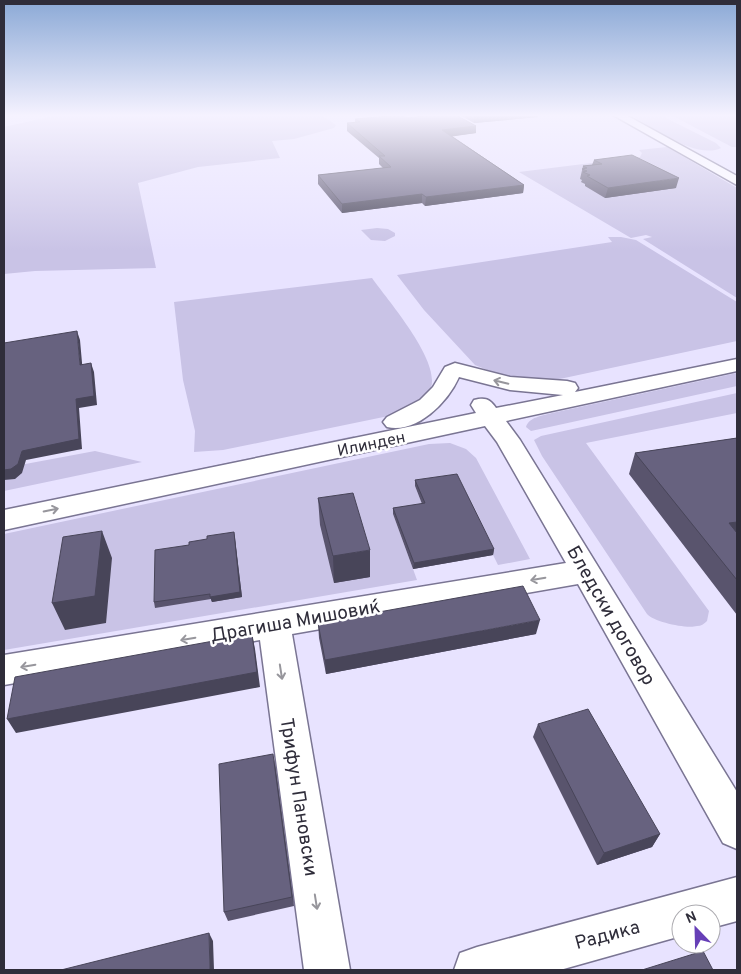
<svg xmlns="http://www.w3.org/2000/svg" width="741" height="974" font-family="Overpass,sans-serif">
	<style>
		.green { fill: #c9c3e6 }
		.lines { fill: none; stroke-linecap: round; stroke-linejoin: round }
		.minor-casing { stroke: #7a7593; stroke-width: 3 }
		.minor { fill: #fff; fill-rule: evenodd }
		.wall { fill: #59546d }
		.shaded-wall { fill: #484559 }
		.building { fill: #67627f; stroke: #484559 }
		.oneway { stroke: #97969c }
		.labels { text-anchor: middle; stroke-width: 5; stroke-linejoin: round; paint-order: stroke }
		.street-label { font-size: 16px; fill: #2f2d3a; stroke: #fff }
		.near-street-label { font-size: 19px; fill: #2f2d3a; stroke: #fff }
	</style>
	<rect width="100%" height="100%" fill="#e8e3ff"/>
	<!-- green -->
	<path class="green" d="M 58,115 L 307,115 L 323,116 L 336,125 L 334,128 L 294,139 L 272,141 L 280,158 L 198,167 L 138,183 L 156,268 L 35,271 L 4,274 L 4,127 Z
		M 630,115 L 660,115 L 716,143 L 721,148 C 696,160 653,127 630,115 Z
		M 671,115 L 737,115 L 737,147 L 732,147 Z
		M 667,147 L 737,188 L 737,298 L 643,239 L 652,237 L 646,235 L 631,238 L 519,172 L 640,157 L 642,153 L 639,150 Z
		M 377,228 L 388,229 L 395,233 L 395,236 L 385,241 L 371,240 L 361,230 Z
		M 608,237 L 621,237 L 636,240 L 737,302 L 737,341 L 555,380 L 526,381 L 497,374 L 475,365 L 424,310 L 397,275 L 612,242 Z
		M 372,278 C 389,302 440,360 431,388 C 428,400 412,407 403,413 L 223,450 L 194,452 L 195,431 L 183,380 L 174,302 Z
		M 737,373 L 737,386 L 531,431 L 526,427 C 529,417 542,416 552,413 Z
		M 737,393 L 737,413 L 586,443 L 709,611 L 707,621 C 704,624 701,626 697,626 C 686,629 654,622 647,614 L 542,456 L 534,440 L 541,436 Z
		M 354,436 L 355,438 L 322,447 L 4,514 L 4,510 Z
		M 450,443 L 466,449 L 476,458 L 530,559 L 498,565 L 456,480 L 415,486 L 424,509 L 393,514 L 417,580 L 4,650 L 4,534 L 429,444 Z
		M 95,451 L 142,462 L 4,491 L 4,468 Z"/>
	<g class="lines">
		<!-- minor casing -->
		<g class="minor-casing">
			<path id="minor" d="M 613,115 L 626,115 L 737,176 L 737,185 Z
				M 737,359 L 737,371 L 506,421 L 520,440 L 737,792 L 737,849 L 723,843 L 578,584 L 292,634 L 350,970 L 304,970 L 260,640 L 4,685 L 4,655 L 566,563 L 497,442 L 485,426 L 4,530 L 4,510 L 476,413 L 471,405 L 474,400 C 485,397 490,399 496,408 L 563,395 L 510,390 L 459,377 C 448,402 417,434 387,427 L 383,422 L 387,417 L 420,400 L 433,387 L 445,367 L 455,363 L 510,377 L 567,381 L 575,383 L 578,388 L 575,392 Z
				M 737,877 L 737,921 L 711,928 L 711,914 L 681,914 L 681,936 L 560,970 L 454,970 L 460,953 L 477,947 Z"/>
		</g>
		<!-- minor -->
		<use href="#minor" class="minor"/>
	</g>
	<!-- wall -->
	<path class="wall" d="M 460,115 L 538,115 L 538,117 L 474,123 Z
		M 407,118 L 476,126 L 476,133 L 452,136 L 524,185 L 523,193 L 425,206 L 422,203 L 342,213 L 318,184 L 318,175 L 383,168 L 379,164 L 379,158 L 347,131 L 347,123 L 355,123 L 355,119 Z
		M 594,160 L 676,188 L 605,198 L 585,186 L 585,184 L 581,182 L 582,180 L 580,179 L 583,166 L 592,165 Z
		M 737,438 L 737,615 L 629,474 L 635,453 Z
		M 415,480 L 494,549 L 493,555 L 413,569 L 393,514 L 393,508 L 422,504 L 415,486 Z
		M 318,498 L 370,577 L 334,583 L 320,525 Z
		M 235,538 L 242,597 L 212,602 L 211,599 L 155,608 L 154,602 Z
		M 318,623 L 536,634 L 326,674 L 319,638 Z
		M 538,724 L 660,834 L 652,847 L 597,865 L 533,737 Z
		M 275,764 L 294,906 L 228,921 L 224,912 Z"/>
	<!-- shaded-wall -->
	<path class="shaded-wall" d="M 474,115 L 538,115 L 538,117 L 474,123 Z
		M 476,126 L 476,133 L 442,138 L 442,130 Z
		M 679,178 L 676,188 L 605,198 L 608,188 Z
		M 524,185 L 523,193 L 425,206 L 426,197 Z
		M 422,194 L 422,203 L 342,213 L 342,204 Z
		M 77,331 L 80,340 L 83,374 L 80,365 Z
		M 91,363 L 94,372 L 97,405 L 79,408 L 82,449 L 26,460 L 22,473 L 15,479 L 4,480 L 4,470 L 22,451 L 76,399 Z
		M 737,522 L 737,541 L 729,523 Z
		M 102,531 L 112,558 L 106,623 L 65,630 L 52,603 Z
		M 234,532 L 242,597 L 212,602 L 210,597 Z
		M 494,549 L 493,555 L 413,569 L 414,563 Z
		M 370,550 L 370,577 L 334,583 L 333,556 Z
		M 540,620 L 536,634 L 326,674 L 325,660 Z
		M 252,634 L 255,649 L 260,687 L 16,733 L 7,719 Z
		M 273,754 L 275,764 L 294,906 L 292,897 Z
		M 660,834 L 652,847 L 597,865 L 604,853 Z
		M 209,933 L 213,941 L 214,970 L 210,970 Z"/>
	<!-- building -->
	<path class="building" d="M 403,115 L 407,118 L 434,115 L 456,115 L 476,126 L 442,130 L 524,185 L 426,197 L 422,194 L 342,204 L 318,175 L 391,167 L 379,156 L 385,156 L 347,123 L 360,122 L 355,119 Z
		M 632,155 L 679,178 L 608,188 L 587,176 L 590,175 L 583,172 L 587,171 L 582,169 L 587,168 L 583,166 L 602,164 L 594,160 Z
		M 77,331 L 80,365 L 91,363 L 94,396 L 76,399 L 79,439 L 22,451 L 18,464 L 11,469 L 4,470 L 4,343 Z
		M 737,438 L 737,522 L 729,523 L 737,533 L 737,580 L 635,453 Z
		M 457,474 L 494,549 L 414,563 L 393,508 L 425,503 L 415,480 Z
		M 353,493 L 370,550 L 333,556 L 318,498 Z
		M 102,531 L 95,596 L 52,603 L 63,537 Z
		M 234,532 L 240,592 L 210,597 L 210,594 L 154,602 L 155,550 L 189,545 L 189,542 L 207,539 L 207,536 Z
		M 523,586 L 540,620 L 325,660 L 318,623 Z
		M 252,634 L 257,672 L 7,719 L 15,677 Z
		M 588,709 L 660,834 L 604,853 L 538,724 Z
		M 273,754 L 292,897 L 224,912 L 219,764 Z
		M 209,933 L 210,970 L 61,970 Z
		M 703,951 L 713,970 L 642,970 Z"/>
	<!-- one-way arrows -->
	<defs><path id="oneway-shaft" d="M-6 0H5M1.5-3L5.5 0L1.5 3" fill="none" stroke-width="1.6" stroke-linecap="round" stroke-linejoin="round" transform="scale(1.25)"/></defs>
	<g class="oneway">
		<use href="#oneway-shaft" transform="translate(501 382) rotate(-167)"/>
		<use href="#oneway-shaft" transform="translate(51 510) rotate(-12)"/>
		<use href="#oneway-shaft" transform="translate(538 579) rotate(170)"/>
		<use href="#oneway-shaft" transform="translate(188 639) rotate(170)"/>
		<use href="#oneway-shaft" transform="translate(28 666) rotate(170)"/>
		<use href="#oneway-shaft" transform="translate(281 672) rotate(81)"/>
		<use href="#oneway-shaft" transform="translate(316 902) rotate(81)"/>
	</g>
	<!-- sky -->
	<linearGradient id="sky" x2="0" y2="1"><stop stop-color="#8ba9d6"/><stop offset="0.46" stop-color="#f5f2ff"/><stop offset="1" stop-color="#f5f2ff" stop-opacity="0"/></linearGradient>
	<rect width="741" height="251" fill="url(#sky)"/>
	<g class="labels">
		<!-- street labels -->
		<g class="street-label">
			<text transform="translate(371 443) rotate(-12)" y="6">Илинден</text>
		</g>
		<!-- near-street labels -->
		<g class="near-street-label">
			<text transform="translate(612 615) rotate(60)" y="7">Бледски договор</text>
			<text transform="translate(295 620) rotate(-10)" y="7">Драгиша Мишовиќ</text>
			<text transform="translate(300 797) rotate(81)" y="7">Трифун Пановски</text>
			<text transform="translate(607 934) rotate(-15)" y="7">Радика</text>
		</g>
	</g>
	<!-- border -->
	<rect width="741" height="974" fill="none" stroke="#2f2d3a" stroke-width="10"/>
	<!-- north arrow -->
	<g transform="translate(696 929) rotate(337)"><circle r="24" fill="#ffffff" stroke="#acabb0"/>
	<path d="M0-4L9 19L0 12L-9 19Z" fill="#663fb7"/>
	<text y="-8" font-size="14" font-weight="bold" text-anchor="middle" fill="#2f2d3a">N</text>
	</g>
</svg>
